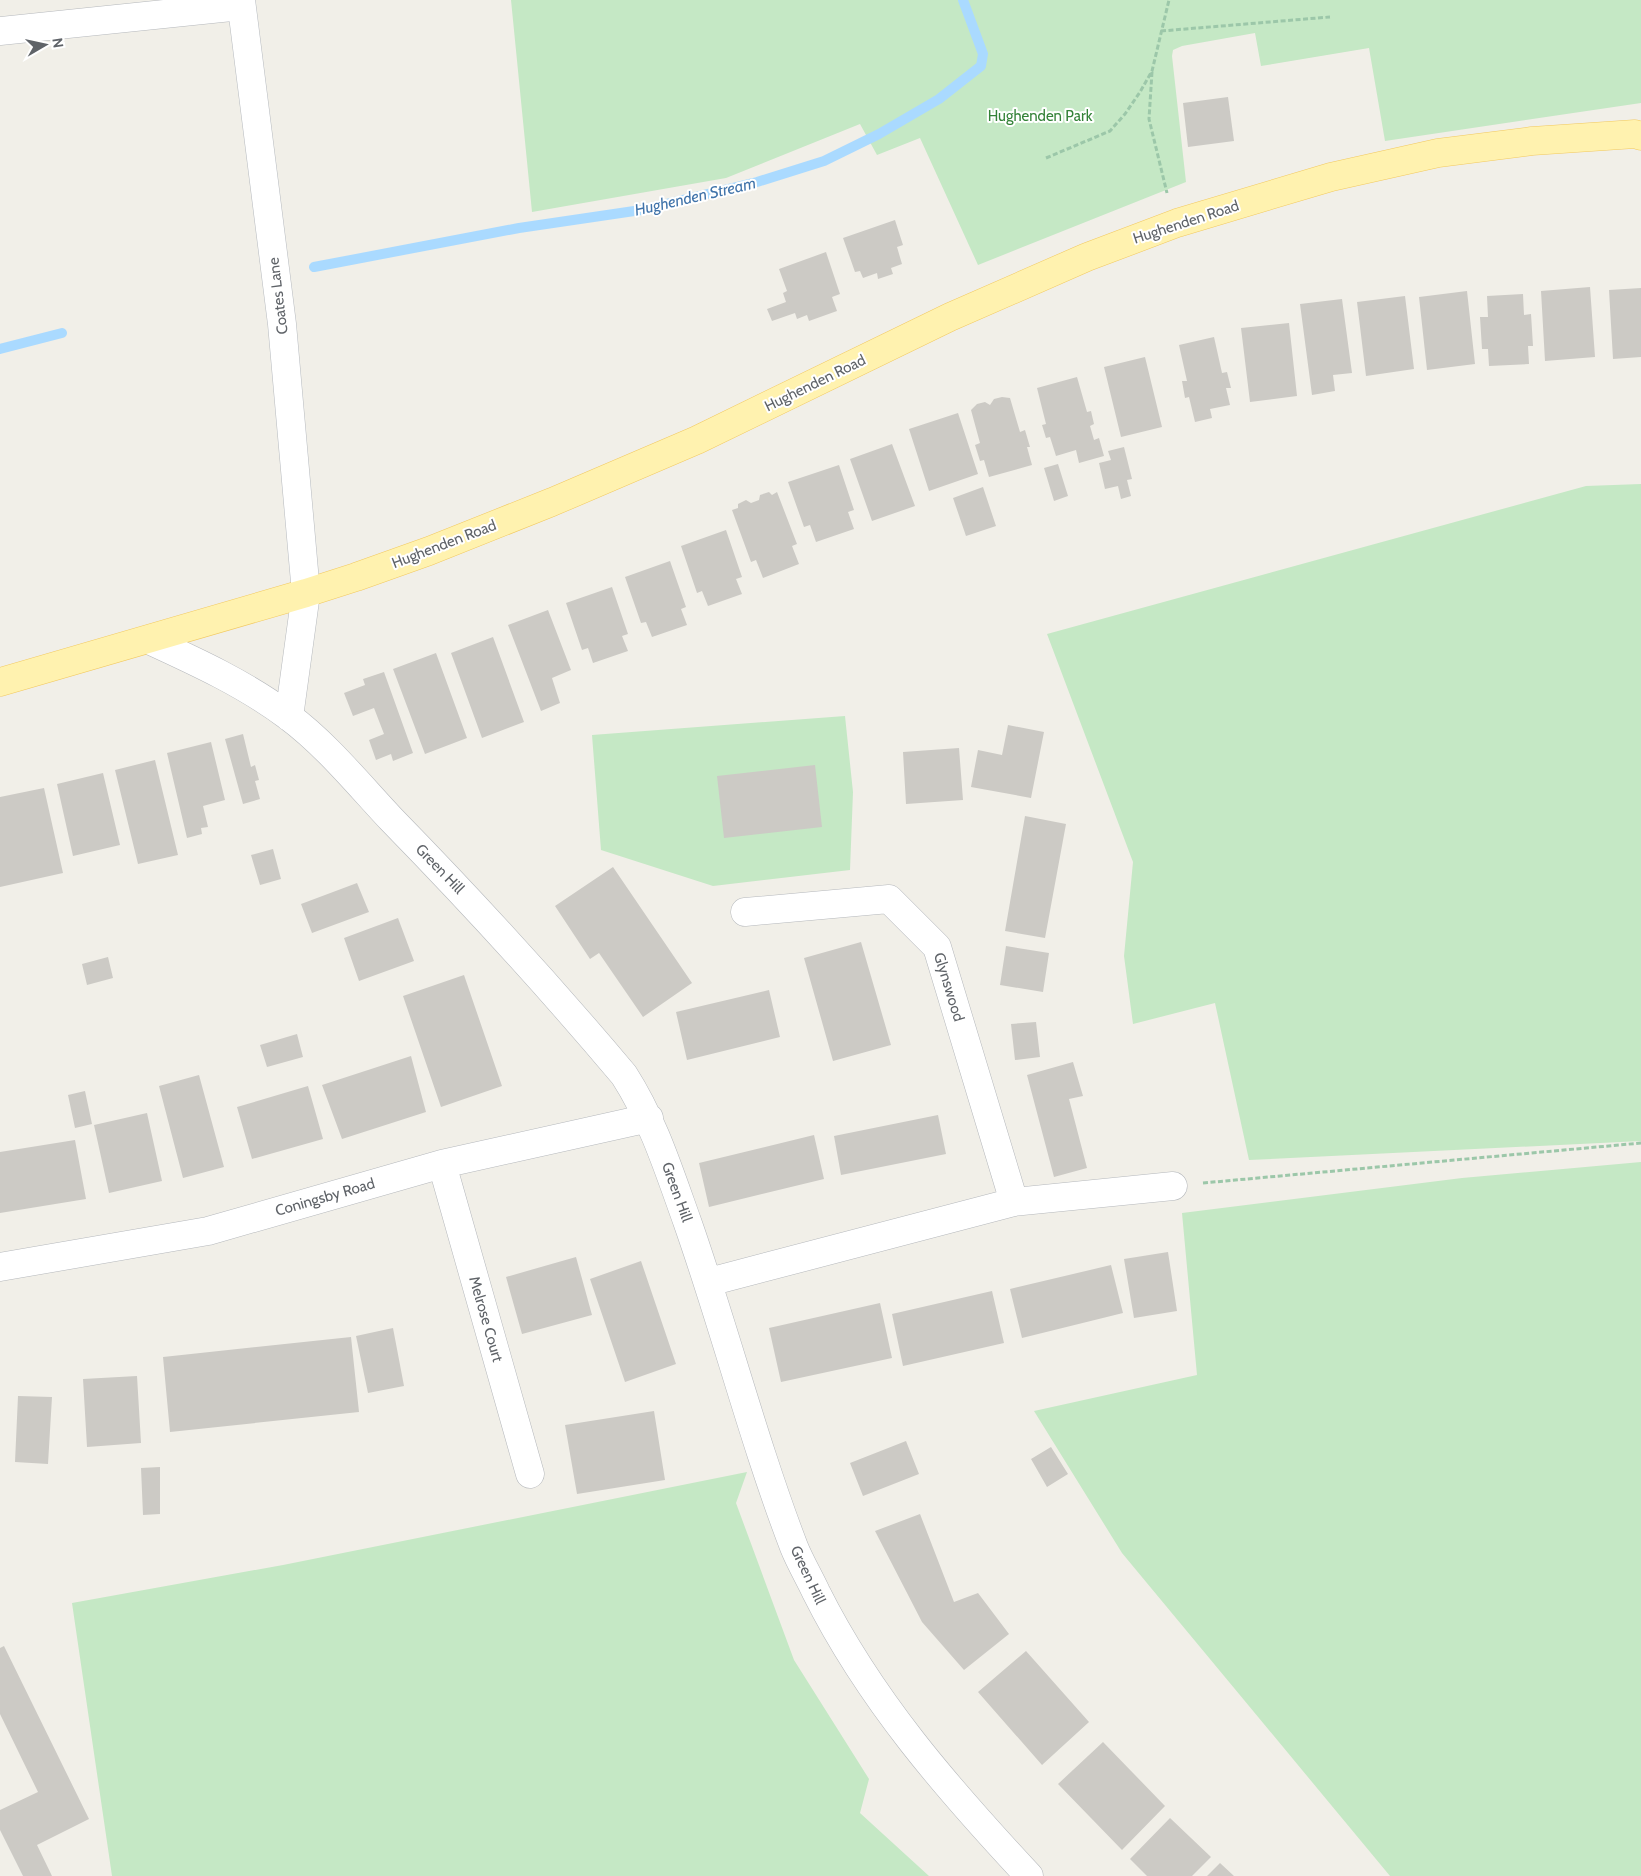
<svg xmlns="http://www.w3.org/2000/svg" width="1641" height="1876" font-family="Cabin,sans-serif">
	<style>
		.green { fill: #c5e8c5 }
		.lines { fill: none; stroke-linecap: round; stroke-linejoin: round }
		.stream { stroke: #aadaff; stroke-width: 10 }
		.building { fill: #cccac5 }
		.street-casing { stroke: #b5b8bc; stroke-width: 29 }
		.secondary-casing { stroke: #b6babf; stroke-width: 29 }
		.primary-casing { stroke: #f2c960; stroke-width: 29 }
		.path { stroke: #9cc7a9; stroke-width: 3; stroke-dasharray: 5 2.5; stroke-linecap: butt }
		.street { stroke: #fff; stroke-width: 28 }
		.secondary { stroke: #fff; stroke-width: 28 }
		.primary { stroke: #fff2af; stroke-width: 28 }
		.labels { text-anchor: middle; stroke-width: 4; stroke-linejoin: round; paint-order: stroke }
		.park-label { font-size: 15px; fill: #348238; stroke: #fff }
		.street-label { font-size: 15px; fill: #5f6368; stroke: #fff }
		.water-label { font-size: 16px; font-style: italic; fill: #4174aa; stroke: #fff }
	</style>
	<rect width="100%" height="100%" fill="#f1efe8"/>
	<!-- green -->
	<path class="green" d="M 511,0 L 1641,0 L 1641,103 L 1385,141 L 1369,48 L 1261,66 L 1255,33 L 1182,46 L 1173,50 L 1172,56 L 1186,182 L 978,265 L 920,138 L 877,155 L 860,124 L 726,178 L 532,212 Z
		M 1641,484 L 1641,1141 L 1249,1160 L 1215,1003 L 1133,1024 L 1124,956 L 1133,862 L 1047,634 L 1586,486 Z
		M 845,716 L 853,792 L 850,870 L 713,886 L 601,850 L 592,735 Z
		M 1641,1162 L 1641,1876 L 1390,1876 L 1122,1553 L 1034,1411 L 1197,1375 L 1182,1213 L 1462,1178 Z
		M 747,1472 L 736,1503 L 794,1660 L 869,1779 L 860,1813 L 929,1876 L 112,1876 L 72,1603 L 283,1565 Z"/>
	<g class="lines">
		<!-- stream -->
		<path class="stream" d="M 314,267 L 519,228 L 641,210 L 757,182 L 824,161 L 879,134 L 939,99 L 981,66 L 983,54 L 963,0
			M 0,349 L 62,333"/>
	</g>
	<!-- building -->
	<path class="building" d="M 1228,97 L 1234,141 L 1188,147 L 1183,103 Z
		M 895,220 L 903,245 L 897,247 L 902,264 L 891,268 L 893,274 L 878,279 L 877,273 L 863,278 L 860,271 L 855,272 L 843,238 Z
		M 826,252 L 840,294 L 832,297 L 837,311 L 809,321 L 807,315 L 797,319 L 795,313 L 772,321 L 767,309 L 786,302 L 783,293 L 787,291 L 779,269 Z
		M 1590,287 L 1595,357 L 1545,361 L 1541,291 Z
		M 1641,288 L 1641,357 L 1613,359 L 1609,290 Z
		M 1467,291 L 1475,364 L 1427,370 L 1419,297 Z
		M 1523,294 L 1524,315 L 1531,314 L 1533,346 L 1528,346 L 1529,364 L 1489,366 L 1488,349 L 1482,349 L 1480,317 L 1488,317 L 1487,296 Z
		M 1405,296 L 1414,369 L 1366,376 L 1357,302 Z
		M 1342,299 L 1352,373 L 1333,375 L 1335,391 L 1312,395 L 1300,304 Z
		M 1289,323 L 1297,396 L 1250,402 L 1241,328 Z
		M 1214,337 L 1222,373 L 1227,372 L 1231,388 L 1226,388 L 1230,405 L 1210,409 L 1212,418 L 1195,422 L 1189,397 L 1185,398 L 1182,381 L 1187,381 L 1179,345 Z
		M 1145,357 L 1162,427 L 1121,437 L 1104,367 Z
		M 1077,377 L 1087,412 L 1091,411 L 1094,424 L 1090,426 L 1094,440 L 1099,438 L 1104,456 L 1079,463 L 1076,450 L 1056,456 L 1050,437 L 1046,438 L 1042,425 L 1046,424 L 1037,388 Z
		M 1002,397 L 1010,398 L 1020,432 L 1025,430 L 1030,447 L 1027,447 L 1032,465 L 989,477 L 984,460 L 980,461 L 975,445 L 980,443 L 971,410 L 977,404 L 985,402 L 990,405 L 994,399 Z
		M 958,413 L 978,474 L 929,491 L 909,429 Z
		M 892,444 L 915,506 L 872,521 L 850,459 Z
		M 1124,447 L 1132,479 L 1127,480 L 1131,496 L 1121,499 L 1118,486 L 1105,489 L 1099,463 L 1111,460 L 1108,451 Z
		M 1058,464 L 1068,496 L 1054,501 L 1044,468 Z
		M 839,465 L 854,510 L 848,512 L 854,529 L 816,542 L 810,525 L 804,527 L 788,482 Z
		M 983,487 L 996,526 L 966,536 L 953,498 Z
		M 769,492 L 772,495 L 777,492 L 797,544 L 792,546 L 799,564 L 763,578 L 756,560 L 751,562 L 732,510 L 738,508 L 738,504 L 746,500 L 751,503 L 759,500 L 760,495 Z
		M 726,530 L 742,577 L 736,579 L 742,594 L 708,606 L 702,591 L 697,593 L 681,546 Z
		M 670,561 L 686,607 L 681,609 L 687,625 L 652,637 L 646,622 L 641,623 L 625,577 Z
		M 612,587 L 628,634 L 622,636 L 628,651 L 593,663 L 588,648 L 582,650 L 566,603 Z
		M 548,610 L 571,670 L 552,678 L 560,703 L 541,711 L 508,625 Z
		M 493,637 L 524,722 L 482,738 L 451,653 Z
		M 436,653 L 467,738 L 425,754 L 393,669 Z
		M 384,672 L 413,753 L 393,761 L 391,754 L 376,760 L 369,740 L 384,734 L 374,708 L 353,716 L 344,693 L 365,685 L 363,679 Z
		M 1008,725 L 1044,732 L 1031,798 L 971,787 L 978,750 L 1002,755 Z
		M 243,734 L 251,767 L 255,765 L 259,780 L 255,781 L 260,799 L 243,804 L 225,739 Z
		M 211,742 L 225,800 L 203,806 L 208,827 L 201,828 L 202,834 L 187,838 L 167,753 Z
		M 959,748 L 963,800 L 906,804 L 903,752 Z
		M 155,760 L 178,855 L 138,864 L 115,770 Z
		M 815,765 L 822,827 L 724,838 L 717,776 Z
		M 103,773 L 120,845 L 73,856 L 57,784 Z
		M 44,788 L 63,873 L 0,887 L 0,797 Z
		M 1025,816 L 1066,824 L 1045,938 L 1005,931 Z
		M 273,849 L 281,879 L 260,885 L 251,855 Z
		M 613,867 L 692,983 L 643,1017 L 599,953 L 590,959 L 555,906 Z
		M 357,883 L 369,912 L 312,933 L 301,904 Z
		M 398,918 L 414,961 L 359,981 L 344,938 Z
		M 861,942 L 891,1045 L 833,1061 L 804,958 Z
		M 1006,946 L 1049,953 L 1043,992 L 1000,985 Z
		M 108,957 L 113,978 L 87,985 L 82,964 Z
		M 464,975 L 502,1086 L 441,1107 L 403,996 Z
		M 769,990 L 780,1037 L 687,1060 L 676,1012 Z
		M 1036,1022 L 1040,1057 L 1015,1060 L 1011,1024 Z
		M 297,1034 L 303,1057 L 267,1067 L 260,1045 Z
		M 411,1056 L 426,1112 L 342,1139 L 322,1085 Z
		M 1073,1062 L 1083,1096 L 1069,1099 L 1087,1168 L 1054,1177 L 1027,1075 Z
		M 199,1075 L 224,1167 L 183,1178 L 159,1086 Z
		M 308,1086 L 323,1139 L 252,1159 L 237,1107 Z
		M 85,1091 L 92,1124 L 75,1128 L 68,1095 Z
		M 147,1113 L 162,1181 L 109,1193 L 94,1125 Z
		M 938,1115 L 946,1154 L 841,1175 L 834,1136 Z
		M 814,1135 L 824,1179 L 709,1207 L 699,1163 Z
		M 75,1140 L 86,1199 L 0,1213 L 0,1152 Z
		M 1168,1252 L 1177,1311 L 1134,1318 L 1124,1259 Z
		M 576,1257 L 592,1315 L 522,1334 L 506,1277 Z
		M 641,1261 L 676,1364 L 625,1382 L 590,1279 Z
		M 1111,1265 L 1123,1313 L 1022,1338 L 1010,1289 Z
		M 992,1291 L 1004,1343 L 903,1366 L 892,1314 Z
		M 880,1303 L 892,1358 L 781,1382 L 769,1328 Z
		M 393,1328 L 404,1386 L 368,1393 L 356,1336 Z
		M 351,1337 L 359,1412 L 170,1432 L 163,1357 Z
		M 137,1376 L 141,1443 L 87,1447 L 83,1379 Z
		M 18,1396 L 52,1397 L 48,1464 L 15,1462 Z
		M 654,1411 L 665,1480 L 577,1494 L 565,1425 Z
		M 906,1441 L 919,1474 L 863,1496 L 850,1463 Z
		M 1051,1447 L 1068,1474 L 1047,1487 L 1031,1459 Z
		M 160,1467 L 160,1514 L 143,1515 L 141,1468 Z
		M 920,1514 L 954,1602 L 978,1593 L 1009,1634 L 964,1670 L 922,1622 L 875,1531 Z
		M 4,1646 L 89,1819 L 37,1845 L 52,1876 L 23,1876 L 0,1830 L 0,1810 L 38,1792 L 0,1714 L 0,1648 Z
		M 1026,1651 L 1089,1722 L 1042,1765 L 978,1692 Z
		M 1103,1742 L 1165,1806 L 1122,1850 L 1058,1784 Z
		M 1170,1818 L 1211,1857 L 1192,1876 L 1147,1876 L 1130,1859 Z
		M 1220,1863 L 1234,1876 L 1207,1876 Z"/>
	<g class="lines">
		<!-- street casing -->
		<g class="street-casing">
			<path id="street" d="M 0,31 L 241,6
				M 149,640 C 197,662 245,684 288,716 C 327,745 359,785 392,820 C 472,902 550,987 624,1075 C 653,1120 669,1171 687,1221 C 725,1329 753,1440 794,1547 C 800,1562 809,1577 816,1592 C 870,1700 947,1788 1029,1876
				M 289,717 L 306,593
				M 745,912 L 889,899 L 937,947 L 1014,1202
				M 442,1164 L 530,1474
				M 0,1267 L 208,1231 L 442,1164 L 649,1118
				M 709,1282 L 1014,1202 L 1173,1186"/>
		</g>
		<!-- secondary casing -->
		<g class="secondary-casing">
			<path id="secondary" d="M 241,0 L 282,324 L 306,593"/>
		</g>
		<!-- primary casing -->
		<g class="primary-casing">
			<path id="primary" d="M 0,682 L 306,593 L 356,577 L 429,551 L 552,502 L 697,440 L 950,317 L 1087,257 L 1177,223 L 1331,177 L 1438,153 L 1532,141 L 1635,134 L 1641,136"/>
		</g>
		<!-- path -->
		<path class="path" d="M 1161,31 L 1330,17
			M 1152,72 L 1149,119 L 1167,193
			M 1046,158 L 1110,131 L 1125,114 L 1140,92 L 1152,71 L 1169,0
			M 1203,1183 L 1641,1143"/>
		<!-- street -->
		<use href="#street" class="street"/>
		<!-- secondary -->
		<use href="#secondary" class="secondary"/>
		<!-- primary -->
		<use href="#primary" class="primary"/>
	</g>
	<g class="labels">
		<!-- park labels -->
		<g class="park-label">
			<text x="1040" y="121">Hughenden Park</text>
		</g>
		<!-- street labels -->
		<g class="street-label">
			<text transform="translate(1186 222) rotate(-18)" y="5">Hughenden Road</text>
			<text transform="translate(278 296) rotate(-97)" y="5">Coates Lane</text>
			<text transform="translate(815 383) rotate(-26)" y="5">Hughenden Road</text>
			<text transform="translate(444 544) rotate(-21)" y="5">Hughenden Road</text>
			<text transform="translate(440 869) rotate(46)" y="5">Green Hill</text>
			<text transform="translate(949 987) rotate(73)" y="5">Glynswood</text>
			<text transform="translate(677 1192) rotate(70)" y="5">Green Hill</text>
			<text transform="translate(325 1197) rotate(-16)" y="5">Coningsby Road</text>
			<text transform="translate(486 1319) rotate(74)" y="5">Melrose Court</text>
			<text transform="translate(808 1575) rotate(65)" y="5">Green Hill</text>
		</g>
		<!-- water labels -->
		<g class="water-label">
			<text transform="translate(695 196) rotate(-13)" y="6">Hughenden Stream</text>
		</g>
	</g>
	<!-- north arrow -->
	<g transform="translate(45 45) rotate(81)" stroke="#ffffff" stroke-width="4" paint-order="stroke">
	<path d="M0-4L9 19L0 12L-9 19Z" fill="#5f6368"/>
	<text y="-8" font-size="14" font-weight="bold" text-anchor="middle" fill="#5f6368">N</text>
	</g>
</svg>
